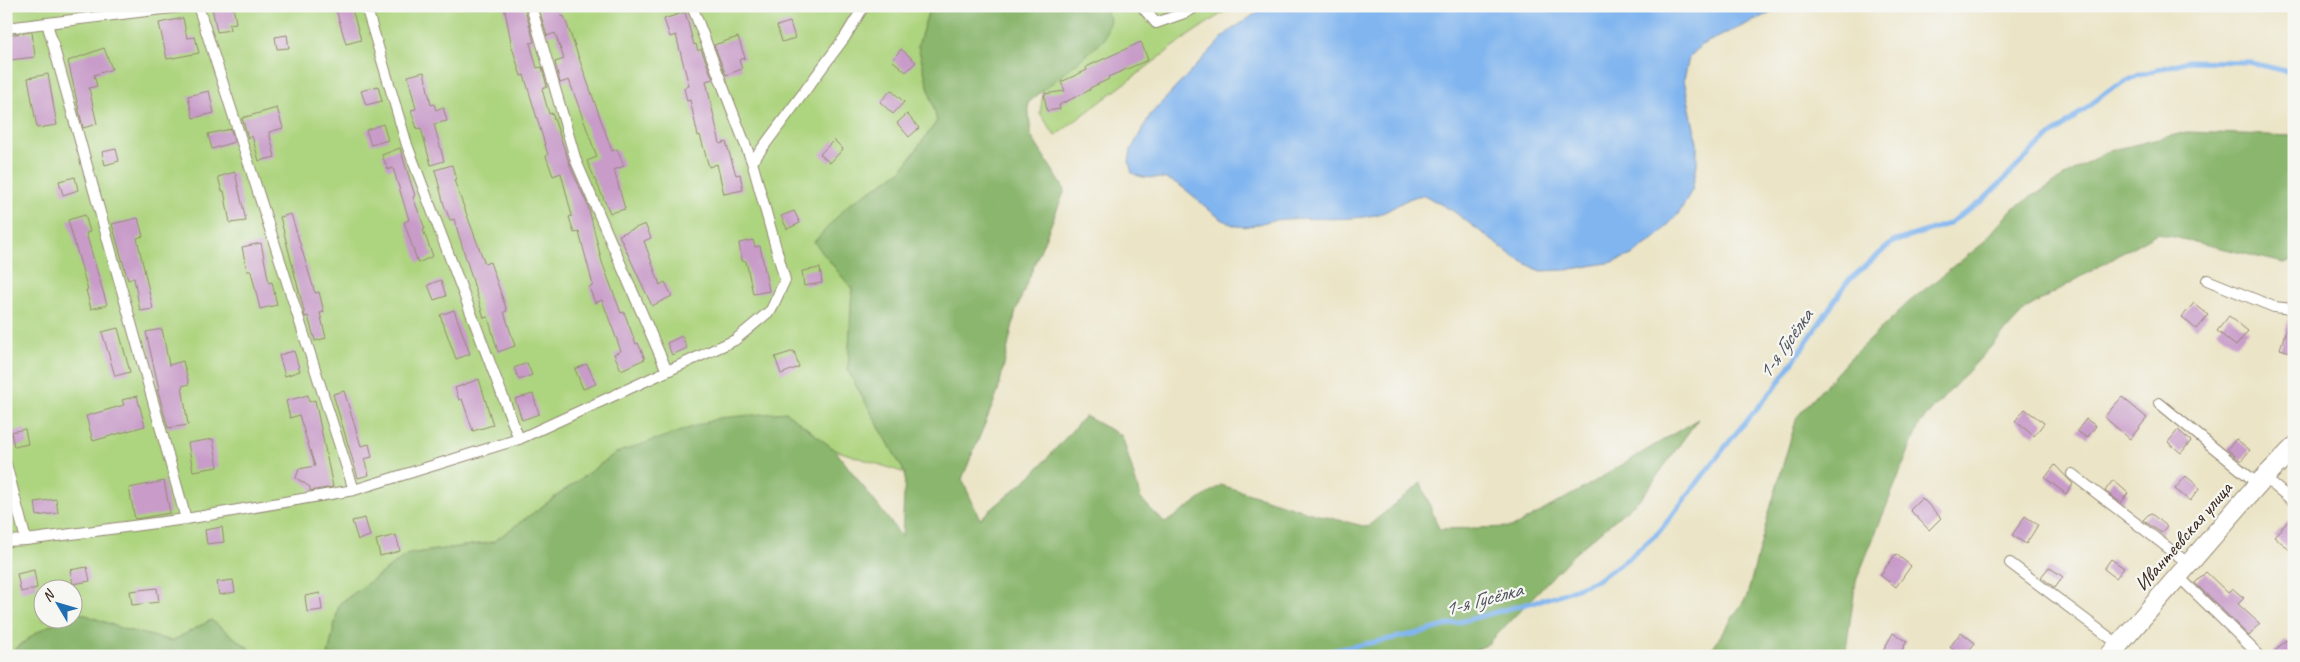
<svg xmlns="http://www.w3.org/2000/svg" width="2300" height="662" font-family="Caveat,sans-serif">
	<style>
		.green { fill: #add47e; stroke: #747f4e }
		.forest { fill: #8ab66d; stroke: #627046 }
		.water { fill: #81b5ef; stroke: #5e7086 }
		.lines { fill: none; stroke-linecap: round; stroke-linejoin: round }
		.stream { stroke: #81b5ef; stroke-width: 5 }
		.building { fill: #c89bc9 }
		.lane-casing { stroke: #938772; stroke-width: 12 }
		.street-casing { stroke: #938772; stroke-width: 21 }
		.lane { stroke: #fff; stroke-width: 10 }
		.street { stroke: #fff; stroke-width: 19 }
		.labels { text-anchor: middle; stroke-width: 4.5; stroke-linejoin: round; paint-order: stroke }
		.street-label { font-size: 20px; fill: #3b2a1e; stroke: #f6f6f2 }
		.water-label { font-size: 21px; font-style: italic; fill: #50545d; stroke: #f6f6f2 }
	</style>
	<rect width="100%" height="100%" fill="#f6f6f2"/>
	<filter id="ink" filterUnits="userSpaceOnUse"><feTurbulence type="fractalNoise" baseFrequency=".02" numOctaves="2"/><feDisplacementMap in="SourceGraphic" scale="10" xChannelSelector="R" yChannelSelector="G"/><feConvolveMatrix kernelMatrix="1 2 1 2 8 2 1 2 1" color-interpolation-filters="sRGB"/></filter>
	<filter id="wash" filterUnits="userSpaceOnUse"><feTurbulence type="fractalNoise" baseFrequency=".0096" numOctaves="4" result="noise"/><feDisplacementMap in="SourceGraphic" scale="20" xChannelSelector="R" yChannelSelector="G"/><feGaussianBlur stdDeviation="1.12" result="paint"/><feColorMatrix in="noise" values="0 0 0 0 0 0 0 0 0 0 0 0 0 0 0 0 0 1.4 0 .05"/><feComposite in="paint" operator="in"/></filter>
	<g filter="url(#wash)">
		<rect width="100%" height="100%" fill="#ebe4c6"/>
		<!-- green -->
		<path class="green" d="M 6,6 L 930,6 L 918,46 L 937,121 L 901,171 L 858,199 L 814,242 L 852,288 L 848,371 L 905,473 L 835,450 L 786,412 L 616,453 L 493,542 L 408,554 L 339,604 L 328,656 L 259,656 L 211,620 L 172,641 L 123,629 L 78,612 L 73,615 L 72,590 L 42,590 L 42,620 L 63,620 L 33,635 L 6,656 Z
			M 1045,6 L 1233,6 L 1188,36 L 1055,136 L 1040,113 L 1044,87 Z"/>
		<!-- forest -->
		<path class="forest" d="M 930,6 L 1104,6 L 1110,19 L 1104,40 L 1028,103 L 1031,136 L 1065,190 L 1016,310 L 998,392 L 962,479 L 980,519 L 1034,473 L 1085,416 L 1122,436 L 1141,499 L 1165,523 L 1221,485 L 1311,513 L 1367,527 L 1421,483 L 1439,529 L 1513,527 L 1582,489 L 1698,419 L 1642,497 L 1574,554 L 1489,643 L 1466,656 L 328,656 L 339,604 L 408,554 L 493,542 L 616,453 L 719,418 L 786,412 L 835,450 L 902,537 L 905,473 L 848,371 L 852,289 L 814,242 L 848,205 L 901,171 L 937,121 L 918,46 Z
			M 2187,132 L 2294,136 L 2294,260 L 2284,263 L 2157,233 L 2027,308 L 1920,423 L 1856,581 L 1845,656 L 1707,656 L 1747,596 L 1768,516 L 1797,417 L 1850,358 L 1909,302 L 1981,245 L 2013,208 L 2105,152 Z
			M 78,612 L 123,629 L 172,641 L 211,620 L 259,656 L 9,656 C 26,640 48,620 72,620 L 73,615 Z"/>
		<!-- water -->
		<path class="water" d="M 1267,6 L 1786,6 L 1701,45 L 1689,58 L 1684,79 L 1697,143 L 1697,164 L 1692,190 L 1679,213 L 1659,235 L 1632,255 L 1613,262 L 1566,270 L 1540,271 L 1514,257 L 1453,211 L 1424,195 C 1403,197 1394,211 1375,215 C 1343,222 1308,216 1275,220 C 1259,222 1247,231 1231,224 C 1208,214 1194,192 1172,181 C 1160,175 1145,181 1132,173 L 1129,162 L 1131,150 L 1150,115 L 1228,32 Z"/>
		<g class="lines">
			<!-- stream -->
			<path class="stream" d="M 1306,656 L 1419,633 L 1559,595 L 1597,580 L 1630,557 L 1659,532 L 1736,433 L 1777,385 L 1848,281 L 1893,242 L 1948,224 L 1981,202 L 2037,147 L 2109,90 L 2139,75 L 2188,61 L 2248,62 L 2294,73"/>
		</g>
		<g id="blocks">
			<!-- building -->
			<path class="building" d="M 220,6 L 233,6 L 236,23 L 229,24 L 230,30 L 217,32 L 212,8 Z
				M 335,6 L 351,6 L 361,40 L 346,44 Z
				M 504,6 L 524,6 L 534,42 L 530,43 L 537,68 L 542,67 L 547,87 L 542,89 L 549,114 L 552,113 L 571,168 L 588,206 L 602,262 L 621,313 L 624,312 L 636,344 L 638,343 L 645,359 L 621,370 L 614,354 L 621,351 L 602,300 L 595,303 L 589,287 L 593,285 L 579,232 L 574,233 L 569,217 L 572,216 L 561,173 L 553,176 L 546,156 L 548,155 L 524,75 L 521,76 L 512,47 Z
				M 538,6 L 558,6 L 561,17 L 564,16 L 612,151 L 617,149 L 624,166 L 614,170 L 625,209 L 610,213 L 587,161 L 597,157 L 569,80 L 560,83 L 555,62 L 564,59 L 555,33 L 547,36 Z
				M 685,12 L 694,45 L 696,44 L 698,51 L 701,49 L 713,79 L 706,81 L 720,144 L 726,142 L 736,175 L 740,174 L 743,190 L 724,194 L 717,164 L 709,167 L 700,135 L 698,136 L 690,100 L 687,101 L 684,88 L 689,86 L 676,35 L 670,37 L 664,19 Z
				M 183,18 L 187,38 L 195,37 L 199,53 L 167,59 L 159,23 Z
				M 790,22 L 795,38 L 782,42 L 777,26 Z
				M 32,32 L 35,57 L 10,60 L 7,35 Z
				M 287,35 L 289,48 L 277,49 L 275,37 Z
				M 738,37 L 745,58 L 739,60 L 742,69 L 726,75 L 714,45 Z
				M 1141,42 L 1148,60 L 1108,77 L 1109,79 L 1090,88 L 1090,90 L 1059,105 L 1060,109 L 1047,111 L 1044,94 L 1065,91 L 1061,82 L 1087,70 L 1086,67 Z
				M 104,48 L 112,69 L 94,75 L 97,86 L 89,88 L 97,124 L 83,128 L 68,61 Z
				M 901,49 L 916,62 L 906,72 L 892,60 Z
				M 424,72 L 431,105 L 434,104 L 436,110 L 443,107 L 447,121 L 434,124 L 444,161 L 431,165 L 421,128 L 417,129 L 411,110 L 416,109 L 408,76 Z
				M 48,74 L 57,125 L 37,128 L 28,78 Z
				M 378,86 L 382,101 L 366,105 L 361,91 Z
				M 891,90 L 904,102 L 893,114 L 880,102 Z
				M 209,91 L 214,113 L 193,118 L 188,96 Z
				M 277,108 L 283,128 L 269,132 L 275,157 L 259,161 L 252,136 L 248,138 L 242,118 Z
				M 907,114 L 919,128 L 909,137 L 897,123 Z
				M 383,124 L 388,140 L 371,145 L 366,130 Z
				M 231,129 L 234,142 L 212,149 L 208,134 Z
				M 834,140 L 843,149 L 830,163 L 820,154 Z
				M 400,148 L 415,196 L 413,197 L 425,229 L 423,230 L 433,256 L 418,263 L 404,222 L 409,220 L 393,168 L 388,170 L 382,155 Z
				M 116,149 L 119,161 L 105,165 L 102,152 Z
				M 452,165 L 456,179 L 454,180 L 485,264 L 490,262 L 507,311 L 504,312 L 515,346 L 498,352 L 488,317 L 484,318 L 454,219 L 450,220 L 444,205 L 435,170 Z
				M 235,172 L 246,221 L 230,223 L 224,191 L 222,191 L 218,177 Z
				M 75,177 L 78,190 L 63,195 L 59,181 Z
				M 794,211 L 800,223 L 787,229 L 781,216 Z
				M 291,214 L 315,293 L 319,292 L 324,312 L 320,313 L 326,338 L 315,341 L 308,316 L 305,317 L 304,311 L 280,217 Z
				M 85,215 L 90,232 L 86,233 L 107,305 L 91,309 L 86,290 L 88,290 L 68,220 Z
				M 138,218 L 143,236 L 137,238 L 153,309 L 140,311 L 134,278 L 128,280 L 112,224 Z
				M 645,224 L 651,238 L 644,241 L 660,285 L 665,282 L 672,296 L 652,306 L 619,235 Z
				M 753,240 L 755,247 L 760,246 L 769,291 L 753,294 L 746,261 L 742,261 L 739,243 Z
				M 261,243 L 269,283 L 272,282 L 277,305 L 260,309 L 251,271 L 247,271 L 242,247 Z
				M 820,268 L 822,283 L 804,286 L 802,271 Z
				M 441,280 L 446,296 L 434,300 L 428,285 Z
				M 2194,303 L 2208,315 L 2196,329 L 2182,317 Z
				M 454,310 L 470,354 L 456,359 L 440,315 Z
				M 2229,316 L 2248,331 L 2236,346 L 2217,331 Z
				M 2290,316 L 2294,316 L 2294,353 L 2280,349 Z
				M 118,328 L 130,372 L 115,376 L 102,332 Z
				M 162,329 L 169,365 L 183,361 L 189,384 L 182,386 L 188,425 L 168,428 L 159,395 L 157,390 L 159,389 L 146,332 Z
				M 682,336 L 687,348 L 672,355 L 667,343 Z
				M 294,351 L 300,371 L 285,376 L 279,355 Z
				M 794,351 L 799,367 L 781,374 L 775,357 Z
				M 527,363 L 532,375 L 519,380 L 514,368 Z
				M 587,364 L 596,384 L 583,389 L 575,369 Z
				M 479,379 L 493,425 L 473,431 L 462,399 L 459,400 L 455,388 Z
				M 344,391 L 361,446 L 369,444 L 372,457 L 364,459 L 369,475 L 358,478 L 333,394 Z
				M 533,394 L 539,414 L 522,420 L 515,399 Z
				M 308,395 L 309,402 L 315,400 L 333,487 L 310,491 L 310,487 L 296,478 L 299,469 L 315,466 L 299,415 L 290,418 L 286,401 Z
				M 137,396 L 145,426 L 93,441 L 86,416 L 124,405 L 122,400 Z
				M 2122,397 L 2147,418 L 2130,439 L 2104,417 Z
				M 2025,409 L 2044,423 L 2034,436 L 2015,421 Z
				M 2086,419 L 2096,426 L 2087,438 L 2077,431 Z
				M 25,429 L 28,444 L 14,447 L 11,432 Z
				M 2178,430 L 2191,441 L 2181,453 L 2168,442 Z
				M 213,439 L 218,467 L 193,471 L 188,443 Z
				M 2236,439 L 2250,450 L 2241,461 L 2227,449 Z
				M 2055,465 L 2073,484 L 2066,494 L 2045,478 Z
				M 2186,476 L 2200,488 L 2190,501 L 2175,489 Z
				M 2113,480 L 2128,493 L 2121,503 L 2105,491 Z
				M 164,481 L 170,513 L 135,519 L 129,488 Z
				M 1922,498 L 1941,518 L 1929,530 L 1910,510 Z
				M 56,499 L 58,513 L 37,516 L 35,502 Z
				M 2150,513 L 2167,526 L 2161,533 L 2143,520 Z
				M 2294,515 L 2294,554 L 2274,536 Z
				M 2025,516 L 2038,525 L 2026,544 L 2012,535 Z
				M 365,518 L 370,536 L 358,540 L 352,521 Z
				M 222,527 L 224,542 L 207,544 L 205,530 Z
				M 396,535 L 400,551 L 380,556 L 376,540 Z
				M 1896,554 L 1911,566 L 1896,587 L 1880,575 Z
				M 2111,559 L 2124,568 L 2116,578 L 2104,569 Z
				M 87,567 L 90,581 L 73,584 L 70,570 Z
				M 2049,567 L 2063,577 L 2055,588 L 2041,577 Z
				M 34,570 L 37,588 L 21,592 L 17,574 Z
				M 2206,572 L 2228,593 L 2232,588 L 2244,598 L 2238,604 L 2260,624 L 2249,636 L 2195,583 Z
				M 233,580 L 235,592 L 219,595 L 217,582 Z
				M 157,588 L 159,602 L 132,605 L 130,591 Z
				M 320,593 L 322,610 L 307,612 L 305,596 Z
				M 1961,632 L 1975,643 L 1965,656 L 1961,656 L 1950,647 Z
				M 1893,633 L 1907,641 L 1899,656 L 1880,656 Z
				M 2286,640 L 2294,647 L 2294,656 L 2270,656 Z"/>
		</g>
	</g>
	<g filter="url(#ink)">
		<use href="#blocks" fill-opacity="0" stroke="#938772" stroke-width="1"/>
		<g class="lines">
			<!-- lane casing -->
			<g class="lane-casing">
				<path id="lane" d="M 198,6 L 354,490
					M 366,6 L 407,145 L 519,439
					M 531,6 L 576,161 L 667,371
					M 692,6 L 752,162
					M 1144,9 L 1156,23 L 1187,12 L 1197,6
					M 47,23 L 186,519
					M 6,28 L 188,6
					M 2207,280 L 2274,307 L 2294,309
					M 2159,403 L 2258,484
					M 6,464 L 26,540
					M 2072,474 L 2189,564
					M 2265,478 L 2294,502
					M 6,541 L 26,540 L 186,519 L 354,490 L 519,439 L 735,340 L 771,310 L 785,280 L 752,162 L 845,37 L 864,6
					M 2010,563 L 2118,644
					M 2178,576 L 2260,656"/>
			</g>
			<!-- street casing -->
			<g class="street-casing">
				<path id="street" d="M 2109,656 L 2258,484 L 2294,447"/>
			</g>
			<!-- lane -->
			<use href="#lane" class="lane"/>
			<!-- street -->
			<use href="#street" class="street"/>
		</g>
	</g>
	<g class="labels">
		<!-- street labels -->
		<g class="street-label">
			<text transform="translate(2183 536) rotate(-49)" y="7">Ивантеевская улица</text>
		</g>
		<!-- water labels -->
		<g class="water-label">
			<text transform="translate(1785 344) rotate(-55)" y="7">1-я Гусёлка</text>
			<text transform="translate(1483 599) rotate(-15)" y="7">1-я Гусёлка</text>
		</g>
	</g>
	<!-- margin -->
	<rect width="2300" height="662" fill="none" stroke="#f6f6f2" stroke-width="25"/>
	<!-- north arrow -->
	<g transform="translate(58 604) rotate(308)"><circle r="24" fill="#f6f6f2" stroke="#aba49d"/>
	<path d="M0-4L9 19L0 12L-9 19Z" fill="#1f6fb2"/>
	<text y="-8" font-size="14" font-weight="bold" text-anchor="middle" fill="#3b2a1e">N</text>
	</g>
</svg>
